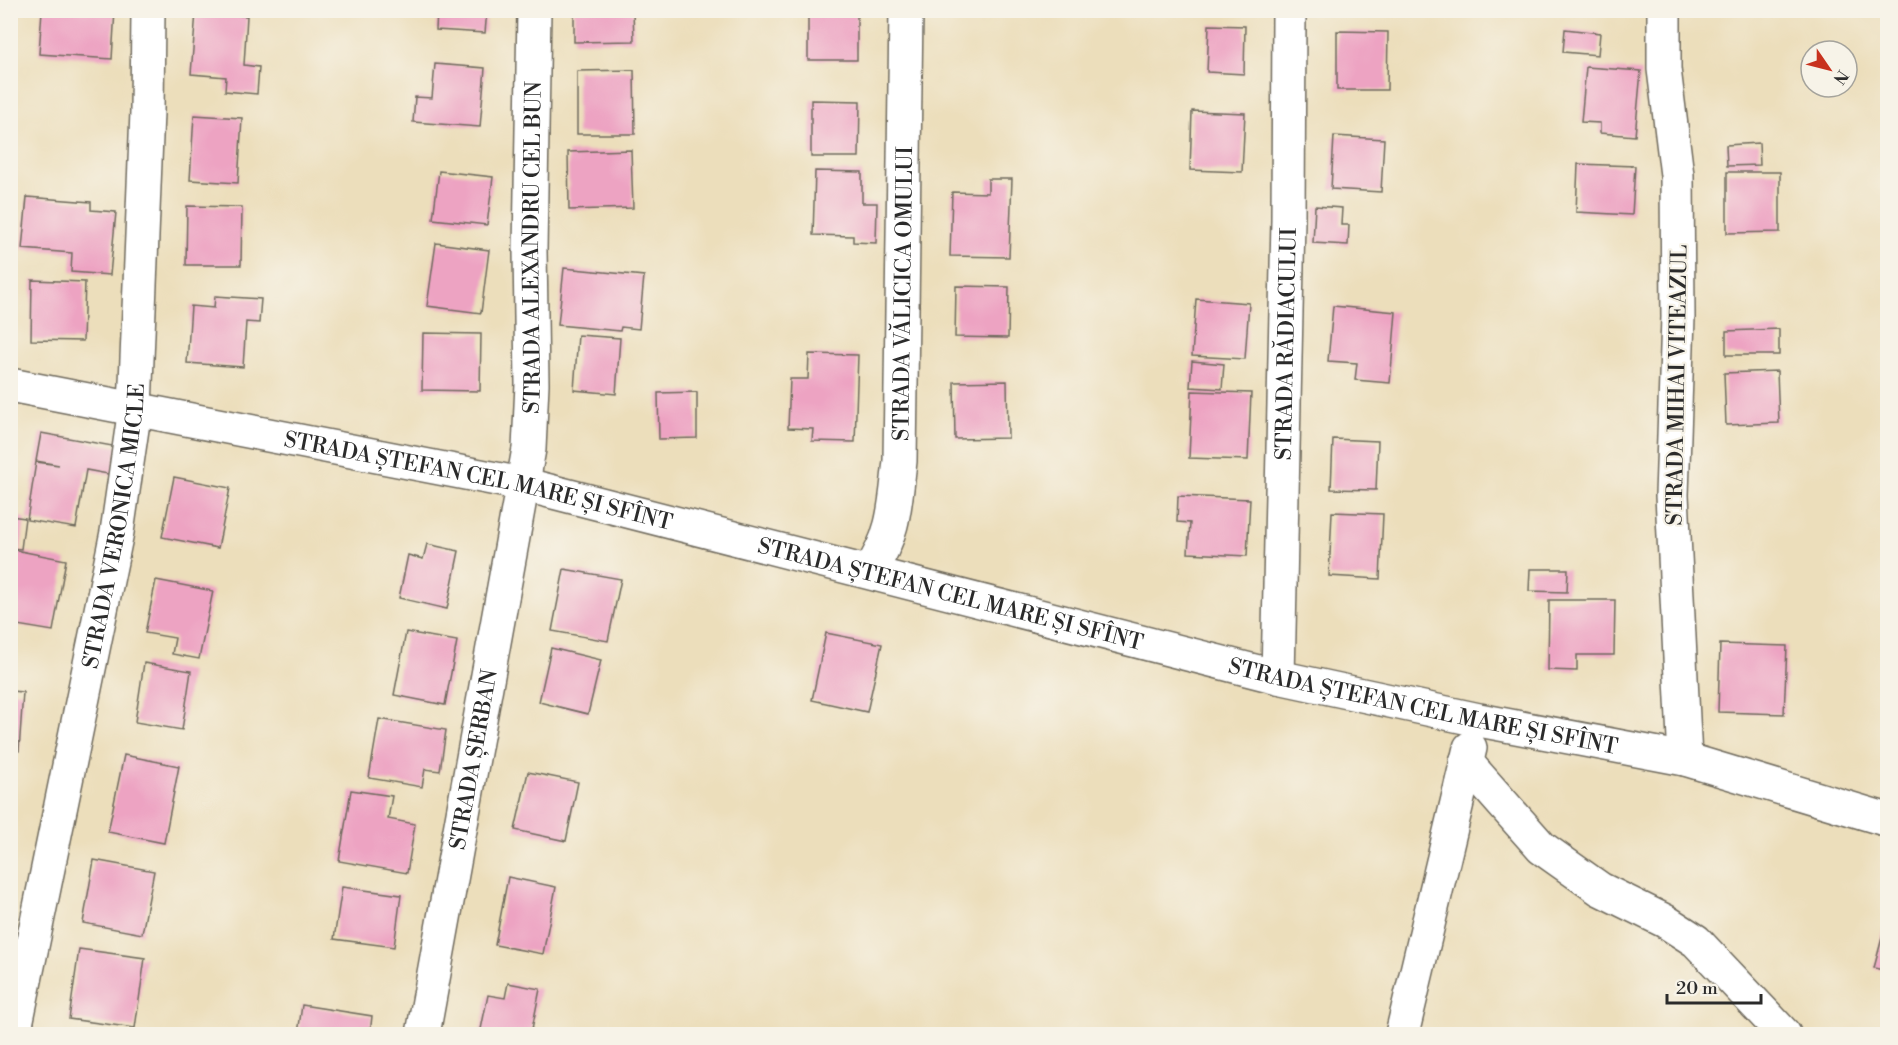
<svg xmlns="http://www.w3.org/2000/svg" width="1898" height="1045" font-family="'Libre Bodoni',serif">
	<style>
		.building { fill: #eda3c2 }
		.lines { fill: none; stroke-linecap: round; stroke-linejoin: round }
		.minor-casing { stroke: #6f6a5d; stroke-width: 36 }
		.minor { stroke: #fff; stroke-width: 33 }
		.labels { text-anchor: middle; stroke-width: 4.5; stroke-linejoin: round; paint-order: stroke }
		.street-label { font-size: 22px; fill: #2b2b2b; stroke: #f7f3e8 }
	</style>
	<rect width="100%" height="100%" fill="#f7f3e8"/>
	<filter id="ink" filterUnits="userSpaceOnUse"><feTurbulence type="fractalNoise" baseFrequency=".0167" numOctaves="2"/><feDisplacementMap in="SourceGraphic" scale="12" xChannelSelector="R" yChannelSelector="G"/><feConvolveMatrix kernelMatrix="1 2 1 2 8 2 1 2 1" color-interpolation-filters="sRGB"/></filter>
	<filter id="wash" filterUnits="userSpaceOnUse"><feTurbulence type="fractalNoise" baseFrequency=".008" numOctaves="4" result="noise"/><feDisplacementMap in="SourceGraphic" scale="24" xChannelSelector="R" yChannelSelector="G"/><feGaussianBlur stdDeviation="1.35" result="paint"/><feColorMatrix in="noise" values="0 0 0 0 0 0 0 0 0 0 0 0 0 0 0 0 0 1.4 0 .05"/><feComposite in="paint" operator="in"/></filter>
	<g filter="url(#wash)">
		<rect width="100%" height="100%" fill="#ecdebb"/>
		<g id="blocks">
			<!-- building -->
			<path class="building" d="M 42,10 L 115,10 L 112,59 L 39,54 Z
				M 437,10 L 487,10 L 485,33 L 436,30 Z
				M 574,10 L 633,10 L 634,41 L 574,42 Z
				M 808,10 L 857,10 L 857,60 L 808,60 Z
				M 196,12 L 247,16 L 244,65 L 259,67 L 257,94 L 225,91 L 226,77 L 191,74 Z
				M 1209,25 L 1245,26 L 1244,74 L 1207,72 Z
				M 1565,29 L 1600,33 L 1598,55 L 1563,52 Z
				M 1337,31 L 1388,32 L 1387,90 L 1337,90 Z
				M 435,64 L 485,68 L 480,127 L 413,122 L 415,97 L 432,98 Z
				M 1586,67 L 1641,71 L 1635,136 L 1600,133 L 1600,123 L 1581,122 Z
				M 634,70 L 635,134 L 577,134 L 577,71 Z
				M 811,100 L 860,101 L 859,157 L 811,157 Z
				M 1192,111 L 1245,113 L 1242,172 L 1190,170 Z
				M 194,115 L 242,118 L 238,183 L 190,180 Z
				M 1334,136 L 1384,139 L 1381,192 L 1331,189 Z
				M 1759,143 L 1760,165 L 1727,166 L 1726,145 Z
				M 631,150 L 633,208 L 569,210 L 568,152 Z
				M 1578,164 L 1635,166 L 1632,215 L 1576,212 Z
				M 439,171 L 493,177 L 487,225 L 433,219 Z
				M 815,171 L 862,172 L 862,203 L 877,203 L 876,243 L 853,242 L 853,236 L 813,235 Z
				M 1727,172 L 1780,172 L 1780,232 L 1727,233 Z
				M 988,179 L 1012,179 L 1009,257 L 950,256 L 952,192 L 988,193 Z
				M 27,197 L 91,202 L 91,210 L 116,212 L 110,275 L 71,272 L 72,253 L 22,249 Z
				M 187,206 L 242,207 L 241,265 L 186,265 Z
				M 1315,206 L 1342,208 L 1341,225 L 1349,225 L 1348,245 L 1313,243 Z
				M 436,243 L 489,250 L 481,313 L 427,306 Z
				M 564,268 L 644,276 L 639,329 L 621,327 L 620,331 L 558,325 Z
				M 32,280 L 85,282 L 83,341 L 31,340 Z
				M 956,286 L 1009,287 L 1008,338 L 955,337 Z
				M 215,296 L 261,299 L 259,323 L 246,322 L 243,367 L 187,363 L 191,306 L 214,308 Z
				M 1196,299 L 1249,303 L 1245,359 L 1192,356 Z
				M 1333,306 L 1396,312 L 1390,383 L 1355,380 L 1357,363 L 1328,361 Z
				M 1779,329 L 1779,355 L 1726,355 L 1726,331 Z
				M 423,333 L 481,334 L 480,391 L 422,390 Z
				M 578,335 L 620,338 L 616,394 L 574,390 Z
				M 809,354 L 858,355 L 855,442 L 812,441 L 813,429 L 788,428 L 790,379 L 808,379 Z
				M 1192,361 L 1224,364 L 1222,389 L 1190,387 Z
				M 1777,371 L 1779,423 L 1726,425 L 1724,373 Z
				M 1007,381 L 1008,438 L 955,439 L 954,382 Z
				M 1192,391 L 1251,393 L 1248,460 L 1189,458 Z
				M 697,392 L 697,438 L 659,439 L 658,393 Z
				M 41,433 L 118,447 L 113,475 L 86,470 L 76,528 L 27,520 L 36,462 L 59,465 L 36,461 Z
				M 1333,439 L 1378,441 L 1376,490 L 1331,489 Z
				M 174,477 L 230,488 L 218,548 L 162,537 Z
				M 1178,496 L 1250,499 L 1247,556 L 1188,553 L 1190,523 L 1177,522 Z
				M 1332,512 L 1383,514 L 1380,579 L 1329,576 Z
				M 10,516 L 25,518 L 21,549 L 10,548 Z
				M 427,544 L 459,551 L 447,609 L 399,598 L 408,555 L 423,559 Z
				M 15,550 L 66,560 L 53,631 L 17,625 L 18,618 L 10,617 L 10,567 Z
				M 564,569 L 621,579 L 608,641 L 552,631 Z
				M 1530,569 L 1568,569 L 1567,592 L 1529,591 Z
				M 156,580 L 213,591 L 199,659 L 172,654 L 175,638 L 145,633 Z
				M 1549,600 L 1615,600 L 1614,655 L 1577,655 L 1577,671 L 1548,670 Z
				M 406,632 L 457,641 L 445,705 L 394,695 Z
				M 826,633 L 882,644 L 867,712 L 812,700 Z
				M 1720,644 L 1787,646 L 1784,714 L 1718,712 Z
				M 551,648 L 601,660 L 588,714 L 539,702 Z
				M 144,663 L 191,671 L 182,730 L 135,722 Z
				M 10,691 L 23,692 L 19,751 L 10,750 Z
				M 379,719 L 446,730 L 440,771 L 425,769 L 422,787 L 369,778 Z
				M 124,755 L 179,766 L 164,843 L 108,832 Z
				M 528,772 L 578,782 L 566,841 L 515,830 Z
				M 351,790 L 392,796 L 388,819 L 415,824 L 407,873 L 339,861 Z
				M 94,860 L 154,871 L 142,934 L 83,923 Z
				M 508,877 L 556,887 L 543,954 L 495,945 Z
				M 342,887 L 401,895 L 394,947 L 334,939 Z
				M 1888,915 L 1888,971 L 1874,968 Z
				M 79,949 L 145,958 L 135,1028 L 69,1019 Z
				M 508,983 L 540,989 L 531,1034 L 480,1034 L 488,995 L 505,998 Z
				M 302,1005 L 372,1016 L 370,1034 L 298,1034 Z"/>
		</g>
	</g>
	<g filter="url(#ink)">
		<use href="#blocks" fill-opacity="0" stroke="#6f6a5d" stroke-width="1.5"/>
		<g class="lines">
			<!-- minor casing -->
			<g class="minor-casing">
				<g id="minor">
					<path d="M 1664,10 L 1664,69 L 1677,175 L 1678,317 L 1672,495 L 1685,759"/>
					<path id="s1" d="M 10,385 L 522,484 L 1278,677 L 1479,720 L 1685,759 L 1888,820"/>
					<path id="s2" d="M 869,572 C 895,535 895,504 900,461 L 906,10"/>
					<path id="s3" d="M 1278,677 L 1288,220 L 1289,10"/>
					<path d="M 1466,762 L 1542,848 L 1600,889 L 1665,921 L 1696,941 L 1784,1034"/>
					<path id="s4" d="M 14,1034 L 117,532 L 135,408 L 147,112 L 148,10"/>
					<path id="s5" d="M 423,1034 L 529,449 L 532,384 L 530,250 L 534,10"/>
					<path d="M 1402,1034 L 1470,748"/>
				</g>
			</g>
			<!-- minor -->
			<use href="#minor" class="minor"/>
		</g>
	</g>
	<g class="labels">
		<!-- street labels -->
		<g class="street-label">
			<text dy="8" stroke="none"><textPath href="#s5" startOffset="796">STRADA ALEXANDRU CEL BUN</textPath></text>
			<text dy="8" stroke="none"><textPath href="#s2" startOffset="284">STRADA VĂLICICA OMULUI</textPath></text>
			<text dy="8" stroke="none"><textPath href="#s3" startOffset="333">STRADA RĂDIACULUI</textPath></text>
			<text transform="translate(1676 385) rotate(-89)" y="8">STRADA MIHAI VITEAZUL</text>
			<text dy="8" stroke="none"><textPath href="#s1" startOffset="478">STRADA ȘTEFAN CEL MARE ȘI SFÎNT</textPath></text>
			<text dy="8" stroke="none"><textPath href="#s4" startOffset="518">STRADA VERONICA MICLE</textPath></text>
			<text dy="8" stroke="none"><textPath href="#s1" startOffset="964">STRADA ȘTEFAN CEL MARE ȘI SFÎNT</textPath></text>
			<text dy="8" stroke="none"><textPath href="#s1" startOffset="1450">STRADA ȘTEFAN CEL MARE ȘI SFÎNT</textPath></text>
			<text dy="8" stroke="none"><textPath href="#s5" startOffset="279">STRADA ȘERBAN</textPath></text>
		</g>
	</g>
	<!-- margin -->
	<rect width="1898" height="1045" fill="none" stroke="#f7f3e8" stroke-width="36"/>
	<!-- north arrow -->
	<g transform="translate(1829 69) rotate(125)"><circle r="28" fill="#f7f3e8" stroke="#a5a39c" stroke-width="1.5"/>
	<path d="M0-4.5L10 22L0 15L-10 22Z" fill="#c8321e"/>
	<text y="-9" font-size="16" font-weight="bold" text-anchor="middle" fill="#2b2b2b">N</text>
	</g>
	<!-- scale -->
	<path d="M1667 994v9h94v-9" fill="none" stroke="#2b2b2b" stroke-width="3"/>
	<text x="1676" y="994" font-size="18" fill="#2b2b2b" stroke="#f7f3e8" stroke-width="4.5" paint-order="stroke">20 m</text>
</svg>
